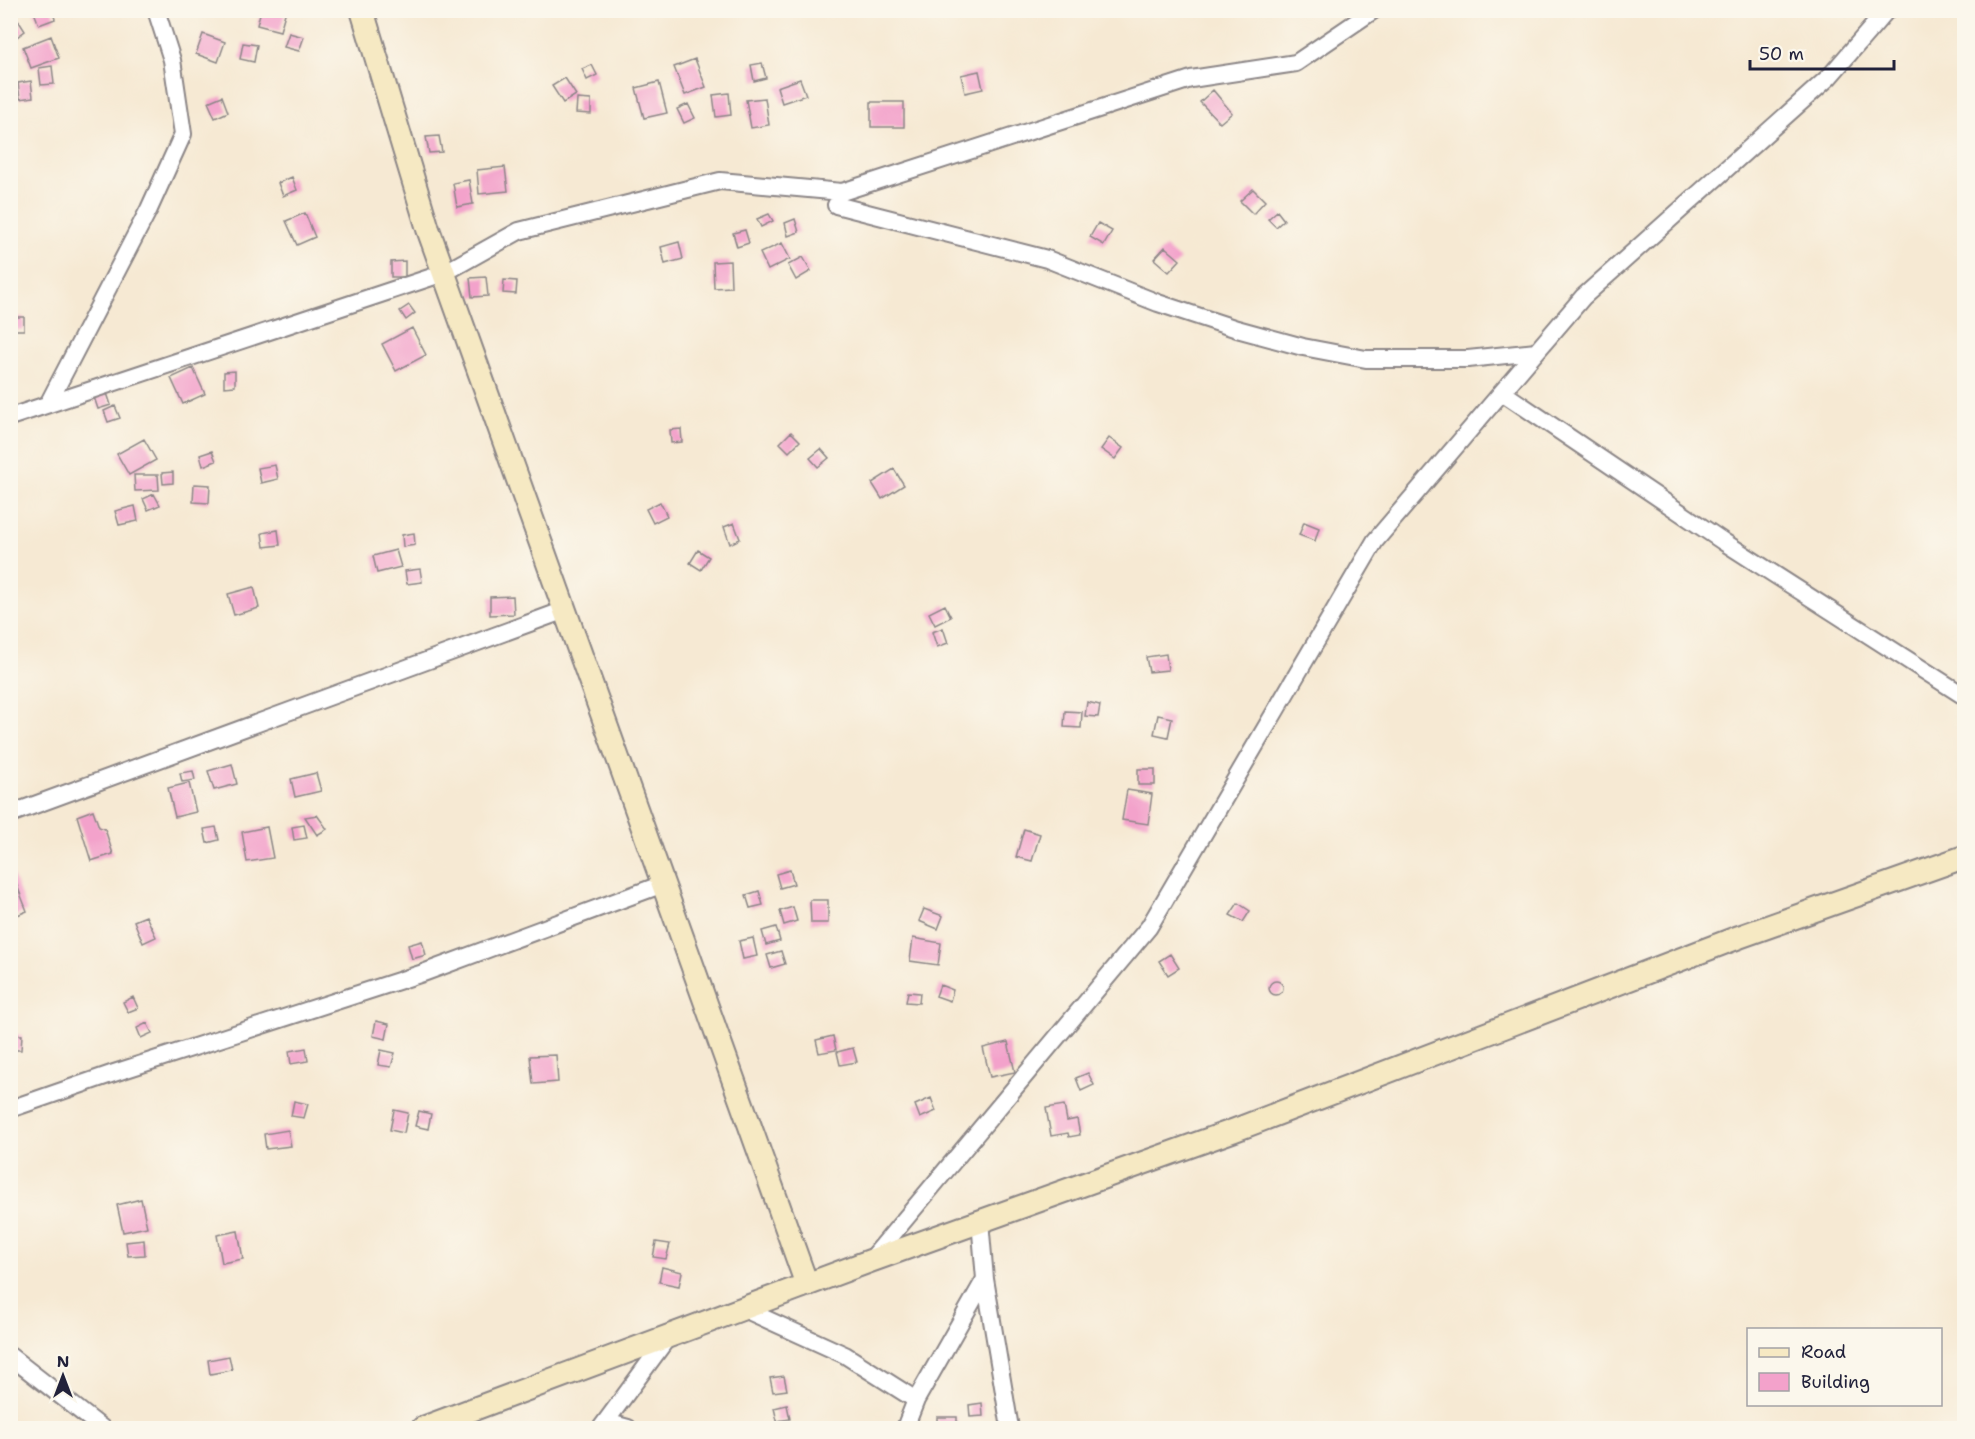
<svg xmlns="http://www.w3.org/2000/svg" width="1975" height="1439" font-family="'Shantell Sans',sans-serif">
	<style>
		.building { fill: #f3a2cb }
		.lines { fill: none; stroke-linecap: round; stroke-linejoin: round }
		.street-casing { stroke: #8c8687; stroke-width: 20 }
		.secondary-casing { stroke: #8c8687; stroke-width: 26 }
		.street { stroke: #fff; stroke-width: 16 }
		.secondary { stroke: #f6e9c3; stroke-width: 22 }
	</style>
	<rect width="100%" height="100%" fill="#fbf7ec"/>
	<filter id="ink" filterUnits="userSpaceOnUse"><feTurbulence type="fractalNoise" baseFrequency=".0167" numOctaves="2"/><feDisplacementMap in="SourceGraphic" scale="12" xChannelSelector="R" yChannelSelector="G"/><feConvolveMatrix kernelMatrix="1 2 1 2 8 2 1 2 1" color-interpolation-filters="sRGB"/></filter>
	<filter id="wash" filterUnits="userSpaceOnUse"><feTurbulence type="fractalNoise" baseFrequency=".008" numOctaves="4" result="noise"/><feDisplacementMap in="SourceGraphic" scale="24" xChannelSelector="R" yChannelSelector="G"/><feGaussianBlur stdDeviation="1.35" result="paint"/><feColorMatrix in="noise" values="0 0 0 0 0 0 0 0 0 0 0 0 0 0 0 0 0 1.4 0 .05"/><feComposite in="paint" operator="in"/></filter>
	<g filter="url(#wash)">
		<rect width="100%" height="100%" fill="#f6e9d3"/>
		<g id="blocks">
			<!-- building -->
			<path class="building" d="M 39,10 L 52,10 L 55,19 L 39,25 L 34,12 Z
				M 261,10 L 286,10 L 280,31 L 257,25 Z
				M 16,17 L 25,31 L 10,42 L 10,21 Z
				M 289,33 L 304,37 L 299,51 L 284,47 Z
				M 203,34 L 225,42 L 218,62 L 196,54 Z
				M 51,36 L 59,58 L 31,68 L 23,47 Z
				M 243,43 L 257,45 L 254,62 L 240,59 Z
				M 695,59 L 706,87 L 685,95 L 674,67 Z
				M 762,63 L 766,78 L 754,81 L 751,65 Z
				M 592,65 L 597,75 L 587,80 L 582,69 Z
				M 52,66 L 54,84 L 41,85 L 39,68 Z
				M 979,71 L 983,89 L 965,93 L 961,75 Z
				M 565,78 L 576,95 L 563,103 L 552,86 Z
				M 800,79 L 806,95 L 782,103 L 777,87 Z
				M 31,81 L 33,97 L 20,99 L 18,83 Z
				M 659,82 L 667,113 L 644,118 L 636,88 Z
				M 1213,90 L 1232,113 L 1220,123 L 1200,102 Z
				M 729,93 L 731,115 L 716,117 L 713,95 Z
				M 222,96 L 228,112 L 215,118 L 208,102 Z
				M 765,98 L 769,125 L 751,128 L 746,100 Z
				M 577,99 L 591,100 L 591,114 L 576,113 Z
				M 871,102 L 904,102 L 904,127 L 871,127 Z
				M 688,104 L 695,118 L 684,123 L 677,109 Z
				M 439,136 L 442,152 L 429,153 L 426,137 Z
				M 505,167 L 508,191 L 479,194 L 477,170 Z
				M 292,177 L 297,190 L 283,196 L 278,183 Z
				M 469,180 L 473,204 L 457,207 L 453,183 Z
				M 1253,189 L 1265,201 L 1253,214 L 1240,201 Z
				M 1277,211 L 1284,220 L 1276,227 L 1268,219 Z
				M 305,213 L 315,237 L 297,245 L 286,221 Z
				M 769,214 L 773,221 L 761,227 L 757,219 Z
				M 795,219 L 799,232 L 788,236 L 785,223 Z
				M 1098,223 L 1112,231 L 1104,245 L 1090,237 Z
				M 745,230 L 749,243 L 737,247 L 733,233 Z
				M 679,242 L 683,259 L 665,264 L 661,247 Z
				M 782,243 L 790,259 L 768,270 L 760,253 Z
				M 1165,247 L 1180,260 L 1169,272 L 1154,259 Z
				M 803,257 L 811,271 L 796,280 L 788,265 Z
				M 405,261 L 405,277 L 391,277 L 391,262 Z
				M 730,261 L 731,287 L 714,288 L 713,262 Z
				M 486,277 L 488,296 L 472,297 L 470,278 Z
				M 504,280 L 517,281 L 516,294 L 503,293 Z
				M 409,305 L 415,313 L 406,320 L 400,311 Z
				M 11,317 L 24,317 L 24,330 L 12,330 Z
				M 412,328 L 426,355 L 396,371 L 382,344 Z
				M 193,368 L 205,394 L 183,404 L 171,378 Z
				M 235,371 L 235,386 L 224,387 L 224,372 Z
				M 106,390 L 111,405 L 98,409 L 93,394 Z
				M 115,406 L 120,418 L 108,422 L 104,411 Z
				M 681,429 L 682,442 L 671,443 L 670,430 Z
				M 791,432 L 800,441 L 789,452 L 780,443 Z
				M 1109,438 L 1123,448 L 1115,459 L 1101,449 Z
				M 144,439 L 156,460 L 129,475 L 117,454 Z
				M 821,449 L 829,458 L 818,467 L 810,458 Z
				M 212,451 L 216,461 L 203,466 L 200,455 Z
				M 275,465 L 278,479 L 261,483 L 258,468 Z
				M 894,469 L 904,485 L 882,499 L 872,483 Z
				M 173,472 L 173,483 L 163,484 L 162,473 Z
				M 134,475 L 158,475 L 159,490 L 135,491 Z
				M 194,484 L 210,485 L 209,503 L 193,502 Z
				M 154,494 L 160,505 L 148,510 L 143,499 Z
				M 660,502 L 667,516 L 653,523 L 646,509 Z
				M 135,506 L 138,521 L 119,525 L 115,511 Z
				M 1304,522 L 1319,528 L 1315,541 L 1299,535 Z
				M 734,523 L 740,539 L 730,544 L 724,527 Z
				M 278,530 L 280,545 L 264,547 L 262,533 Z
				M 414,533 L 415,545 L 403,547 L 402,535 Z
				M 396,550 L 401,567 L 377,573 L 373,556 Z
				M 698,550 L 709,557 L 701,570 L 690,563 Z
				M 420,569 L 422,582 L 407,584 L 405,571 Z
				M 254,587 L 259,608 L 234,615 L 228,594 Z
				M 513,596 L 514,614 L 490,615 L 490,597 Z
				M 945,605 L 951,617 L 935,625 L 929,613 Z
				M 943,628 L 948,643 L 937,647 L 932,632 Z
				M 1166,654 L 1168,670 L 1149,672 L 1146,657 Z
				M 1087,702 L 1100,705 L 1098,717 L 1085,716 Z
				M 1065,711 L 1082,712 L 1081,728 L 1064,727 Z
				M 1158,715 L 1172,718 L 1168,737 L 1154,734 Z
				M 232,764 L 237,784 L 214,790 L 208,771 Z
				M 1138,769 L 1155,769 L 1155,785 L 1138,785 Z
				M 193,771 L 195,780 L 182,782 L 180,773 Z
				M 316,773 L 321,791 L 295,797 L 291,779 Z
				M 189,783 L 196,812 L 175,817 L 168,788 Z
				M 1127,790 L 1152,794 L 1148,824 L 1122,820 Z
				M 93,810 L 99,827 L 105,829 L 113,854 L 91,861 L 77,816 Z
				M 317,815 L 327,829 L 317,835 L 305,817 Z
				M 304,825 L 307,838 L 294,840 L 292,827 Z
				M 216,827 L 219,840 L 207,843 L 204,829 Z
				M 267,827 L 273,858 L 247,862 L 242,832 Z
				M 1024,829 L 1040,834 L 1032,861 L 1016,857 Z
				M 11,870 L 27,911 L 15,916 L 10,906 Z
				M 790,870 L 794,884 L 780,888 L 776,874 Z
				M 759,891 L 763,905 L 750,908 L 746,895 Z
				M 810,900 L 828,900 L 828,923 L 811,923 Z
				M 1238,903 L 1250,911 L 1243,922 L 1230,915 Z
				M 793,907 L 797,921 L 784,925 L 780,911 Z
				M 924,909 L 943,916 L 938,929 L 919,921 Z
				M 146,916 L 156,937 L 143,943 L 134,921 Z
				M 776,927 L 780,941 L 766,945 L 762,931 Z
				M 753,938 L 757,956 L 743,959 L 739,941 Z
				M 913,938 L 941,943 L 938,965 L 910,961 Z
				M 422,941 L 426,955 L 412,959 L 408,945 Z
				M 781,951 L 785,964 L 771,968 L 767,955 Z
				M 1170,954 L 1179,968 L 1168,975 L 1159,961 Z
				M1269 988a7 7 0 1 1 14 0a7 7 0 1 1-14 0Z
				M 940,985 L 953,990 L 950,1001 L 936,996 Z
				M 908,992 L 920,993 L 919,1003 L 906,1002 Z
				M 133,997 L 138,1008 L 128,1012 L 123,1002 Z
				M 376,1021 L 389,1024 L 386,1039 L 373,1036 Z
				M 147,1023 L 152,1033 L 141,1038 L 137,1028 Z
				M 10,1034 L 22,1035 L 21,1050 L 10,1050 Z
				M 833,1036 L 836,1050 L 819,1053 L 816,1040 Z
				M 1008,1042 L 1015,1072 L 990,1077 L 983,1048 Z
				M 306,1048 L 308,1061 L 291,1064 L 289,1051 Z
				M 853,1048 L 857,1062 L 840,1065 L 837,1052 Z
				M 381,1050 L 395,1053 L 391,1067 L 378,1065 Z
				M 556,1055 L 558,1082 L 533,1084 L 530,1056 Z
				M 1088,1073 L 1094,1085 L 1081,1091 L 1076,1078 Z
				M 931,1098 L 936,1111 L 920,1118 L 915,1105 Z
				M 294,1101 L 308,1104 L 304,1118 L 291,1116 Z
				M 1064,1105 L 1067,1121 L 1077,1119 L 1080,1135 L 1069,1137 L 1068,1133 L 1051,1136 L 1046,1108 Z
				M 394,1110 L 408,1113 L 404,1133 L 390,1130 Z
				M 419,1111 L 431,1114 L 428,1129 L 415,1126 Z
				M 288,1130 L 291,1146 L 266,1149 L 264,1134 Z
				M 141,1199 L 147,1227 L 123,1232 L 117,1205 Z
				M 238,1231 L 243,1259 L 222,1263 L 217,1235 Z
				M 144,1240 L 145,1255 L 128,1256 L 126,1242 Z
				M 656,1242 L 670,1244 L 666,1259 L 653,1257 Z
				M 662,1267 L 682,1272 L 679,1286 L 659,1282 Z
				M 229,1356 L 232,1370 L 210,1374 L 208,1360 Z
				M 784,1376 L 787,1390 L 773,1392 L 770,1378 Z
				M 982,1403 L 983,1416 L 970,1417 L 969,1405 Z
				M 787,1405 L 790,1419 L 777,1421 L 774,1408 Z
				M 937,1417 L 957,1417 L 957,1428 L 937,1428 Z"/>
		</g>
	</g>
	<g filter="url(#ink)">
		<use href="#blocks" fill-opacity="0" stroke="#8c8687" stroke-width="1.5"/>
		<g class="lines">
			<!-- street casing -->
			<g class="street-casing">
				<path id="street" d="M 836,205 L 1047,259 L 1158,303 L 1237,329 L 1303,347 L 1366,359 L 1468,359 L 1536,352
					M 1502,392 L 1724,542 L 1964,696
					M 48,404 L 149,209 L 183,134 L 172,60 L 156,10
					M 10,417 L 444,273 L 519,231 L 720,181 L 842,192 L 1191,79 L 1296,63 L 1374,10
					M 10,814 L 565,610
					M 10,1109 L 114,1073 L 423,973 L 663,884
					M 870,1261 L 1149,927 L 1375,541 L 1583,297 L 1829,77 L 1887,10
					M 985,1279 L 1010,1428
					M 744,1309 L 845,1355 L 916,1400 L 905,1428
					M 10,1356 L 102,1428
					M 916,1400 L 985,1279 L 980,1221
					M 606,1422 L 628,1428
					M 601,1428 L 668,1337"/>
			</g>
			<!-- secondary casing -->
			<g class="secondary-casing">
				<path id="secondary" d="M 362,10 L 428,229 L 807,1285
					M 423,1428 L 870,1261 L 1235,1130 L 1739,937 L 1964,857"/>
			</g>
			<!-- street -->
			<use href="#street" class="street"/>
			<!-- secondary -->
			<use href="#secondary" class="secondary"/>
		</g>
	</g>
	<!-- margin -->
	<rect width="1975" height="1439" fill="none" stroke="#fbf7ec" stroke-width="36"/>
	<!-- legend -->
	<rect x="1747" y="1328" width="195" height="78" fill="#fbf7ec" stroke="#a4a2a5" stroke-width="1.5"/>
	<rect x="1759" y="1348" width="30" height="9" fill="#f6e9c3" stroke="#a4a2a5" stroke-width="1.5"/>
	<text x="1801" y="1358" font-size="18" fill="#22223b">Road</text>
	<rect x="1759" y="1373" width="30" height="18" fill="#f3a2cb" stroke="#a4a2a5" stroke-width="1.5"/>
	<text x="1801" y="1388" font-size="18" fill="#22223b">Building</text>
	<!-- north arrow -->
	<g transform="translate(63 1376)" stroke="#fbf7ec" stroke-width="4.5" paint-order="stroke">
	<path d="M0-4.5L10 22L0 15L-10 22Z" fill="#22223b"/>
	<text y="-9" font-size="16" font-weight="bold" text-anchor="middle" fill="#22223b">N</text>
	</g>
	<!-- scale -->
	<path d="M1750 60v9h144v-9" fill="none" stroke="#22223b" stroke-width="3"/>
	<text x="1759" y="60" font-size="18" fill="#22223b" stroke="#fbf7ec" stroke-width="4.5" paint-order="stroke">50 m</text>
</svg>
